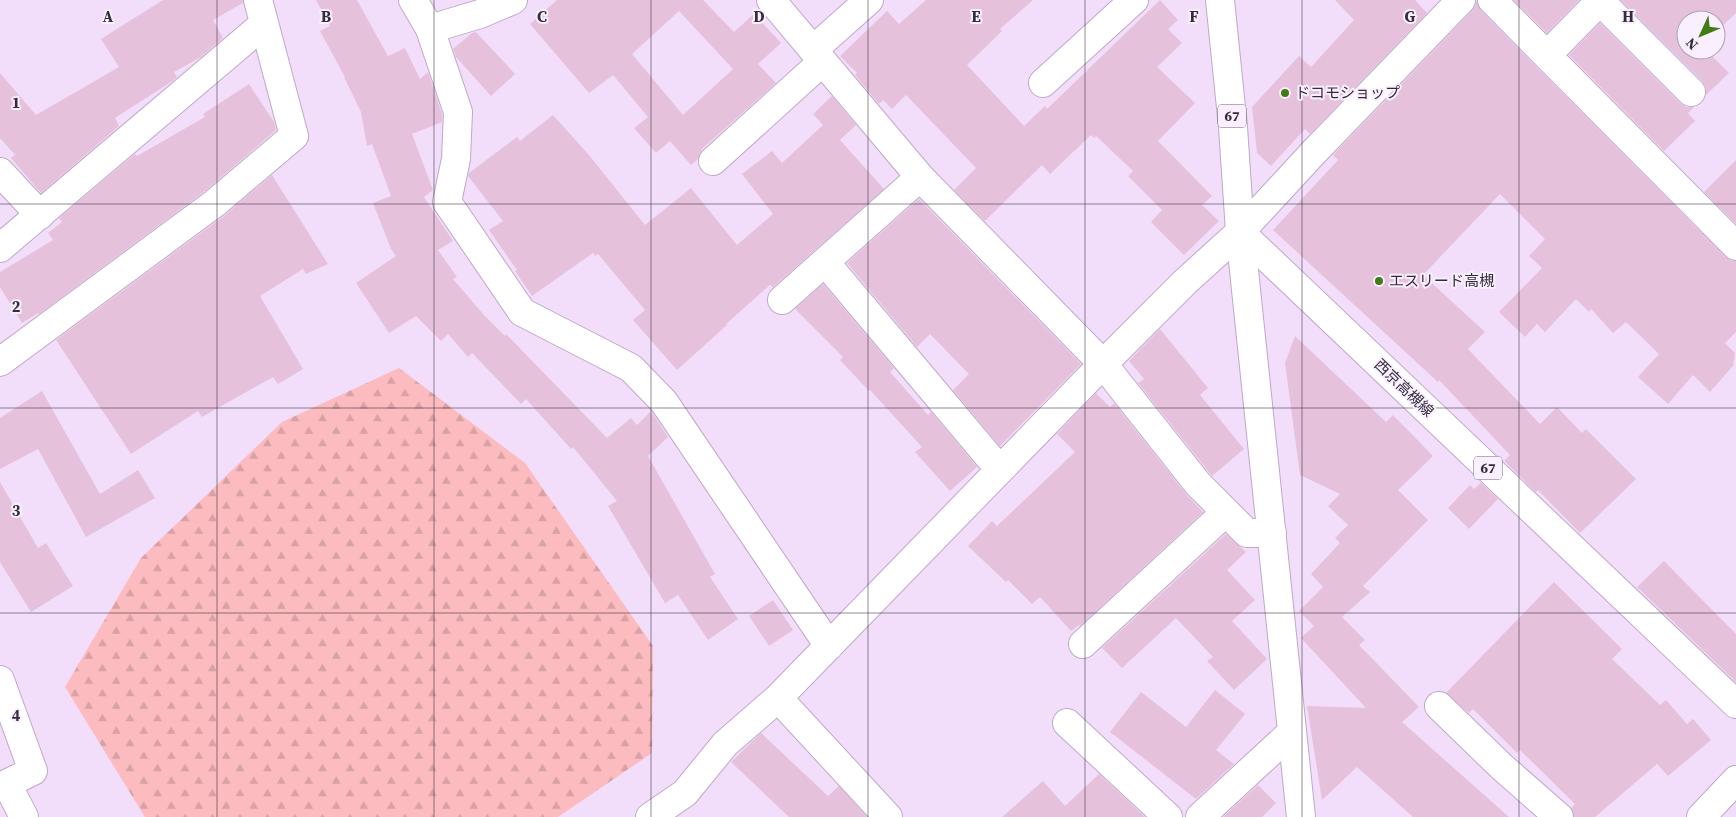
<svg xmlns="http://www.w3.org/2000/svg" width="1736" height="817" font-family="'Source Serif 4','Noto Sans JP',serif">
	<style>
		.forest { fill: url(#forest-firs) }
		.building { fill: #e6c1dc; fill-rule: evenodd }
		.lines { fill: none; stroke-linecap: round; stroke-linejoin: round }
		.minor-casing { stroke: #bfa8ca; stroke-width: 30 }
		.tertiary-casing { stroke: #bfa8ca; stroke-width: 30 }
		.primary-casing { stroke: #bfa8ca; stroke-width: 30 }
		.minor { stroke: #fff; stroke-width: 28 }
		.tertiary { stroke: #fff; stroke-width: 28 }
		.primary { stroke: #fff; stroke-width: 28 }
		.grid { fill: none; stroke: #352c3a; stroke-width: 1; stroke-opacity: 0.55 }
		.poi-dot { fill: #417b13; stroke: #f9effe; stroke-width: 2 }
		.labels { text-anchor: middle; stroke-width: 4; stroke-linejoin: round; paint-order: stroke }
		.shield { fill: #f9effe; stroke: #706675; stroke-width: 1 }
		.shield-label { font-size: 14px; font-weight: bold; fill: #352c3a }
		.poi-label { font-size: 15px; fill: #352c3a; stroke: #f9effe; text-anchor: start }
		.street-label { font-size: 15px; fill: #352c3a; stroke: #f9effe }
		.grid-label { font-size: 16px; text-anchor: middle; font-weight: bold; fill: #352c3a; stroke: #f9effe; stroke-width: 4; stroke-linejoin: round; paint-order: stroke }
	</style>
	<defs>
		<pattern id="forest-firs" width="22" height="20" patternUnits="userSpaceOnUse" patternTransform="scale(1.25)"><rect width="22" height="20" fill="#fbbbbf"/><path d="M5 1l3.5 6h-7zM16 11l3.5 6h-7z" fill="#d8a1a5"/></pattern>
	</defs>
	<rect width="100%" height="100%" fill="#f2defb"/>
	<!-- forest -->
	<path class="forest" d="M 399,368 L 525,463 L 653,646 L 652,753 L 558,817 L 145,817 L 65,687 L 141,558 L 282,422 Z"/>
	<!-- building -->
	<path class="building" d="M 163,0 L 243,0 L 243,3 L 213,20 L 223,38 L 201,57 L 174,72 L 177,77 L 171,82 L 115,118 L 119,126 L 41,193 L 11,158 L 15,155 L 0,138 L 0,73 L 36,115 L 119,67 L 101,39 Z
		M 316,0 L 357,0 L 388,56 L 405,48 L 420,79 L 428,72 L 442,114 L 442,122 L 412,134 L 433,190 L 424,197 L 453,241 L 438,250 L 457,277 L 453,279 L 484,315 L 505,336 L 506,334 L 607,438 L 631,418 L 637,425 L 651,411 L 668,437 L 648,456 L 715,574 L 710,577 L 738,619 L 708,640 L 678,595 L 665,603 L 608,506 L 617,501 L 573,447 L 571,449 L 526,399 L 521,404 L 472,353 L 468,357 L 448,334 L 441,341 L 416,316 L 389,333 L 356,283 L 396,256 L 391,249 L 373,203 L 391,196 L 372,144 L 367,146 L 361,112 L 344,77 L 345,77 L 320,31 L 330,26 Z
		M 557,0 L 703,0 L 734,32 L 754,14 L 781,43 L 758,64 L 776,83 L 702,149 L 698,159 L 691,165 L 670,141 L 656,153 L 634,128 L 648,117 L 613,75 L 589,93 L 530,24 ZM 679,11 L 733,69 L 683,115 L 632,54 Z
		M 926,0 L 1033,0 L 1000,29 L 1002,31 L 967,65 L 1024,126 L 1045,106 L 1047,109 L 1160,0 L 1178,20 L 1168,29 L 1182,43 L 1157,67 L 1195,103 L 1158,141 L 1212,196 L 1202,205 L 1219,221 L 1184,255 L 1151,222 L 1162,210 L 1128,176 L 1133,171 L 1096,136 L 1094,138 L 1091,135 L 1050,174 L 1042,165 L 985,221 L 954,190 L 976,168 L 906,95 L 892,109 L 883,100 L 879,104 L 855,75 L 857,73 L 840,56 L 887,11 L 899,24 Z
		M 1335,0 L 1415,0 L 1427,13 L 1310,134 L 1305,129 L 1271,166 L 1257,153 L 1252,107 L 1299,56 L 1311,67 L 1354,20 Z
		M 1476,0 L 1481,11 L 1725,257 L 1731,261 L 1736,261 L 1736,332 L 1725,343 L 1735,353 L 1733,366 L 1710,392 L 1693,375 L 1668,404 L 1638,377 L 1659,354 L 1626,322 L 1613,333 L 1591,309 L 1589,312 L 1576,299 L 1545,332 L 1537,324 L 1525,337 L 1499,312 L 1542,268 L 1529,256 L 1545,239 L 1500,194 L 1423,275 L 1485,332 L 1468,349 L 1540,424 L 1557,407 L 1582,433 L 1586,429 L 1636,479 L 1580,533 L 1538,490 L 1536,492 L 1504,461 L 1510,455 L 1439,380 L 1438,382 L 1273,230 L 1338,160 L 1333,155 L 1472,11 L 1476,4 Z
		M 1514,0 L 1579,0 L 1547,33 Z
		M 1621,0 L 1736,0 L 1736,13 L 1716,32 L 1716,20 L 1686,20 L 1686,50 L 1706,50 L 1729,73 L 1706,95 L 1706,88 L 1702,81 Z
		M 1600,23 L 1680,103 L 1686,107 L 1694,107 L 1688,113 L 1695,121 L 1664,151 L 1569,55 Z
		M 476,32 L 515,74 L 491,96 L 456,57 L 453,49 L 472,33 Z
		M 249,84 L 274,122 L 276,130 L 205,191 L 39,314 L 38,313 L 22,323 L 0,287 L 0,272 L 53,240 L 48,233 L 62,222 L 59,218 L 135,154 L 137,156 L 205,117 L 203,114 Z
		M 832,96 L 856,125 L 840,140 L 884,189 L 773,287 L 770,285 L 726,324 L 727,325 L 677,370 L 633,320 L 645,310 L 598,254 L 595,256 L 593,253 L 532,296 L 515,271 L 517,270 L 489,230 L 503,221 L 468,176 L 469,173 L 517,137 L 520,141 L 553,115 L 589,155 L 645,225 L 691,188 L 737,245 L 773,214 L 742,174 L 772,151 L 782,163 L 823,125 L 813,114 Z
		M 1736,160 L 1736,224 L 1704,192 Z
		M 272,175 L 328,264 L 306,274 L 303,269 L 260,296 L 303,369 L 278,384 L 273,377 L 202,417 L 198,411 L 131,454 L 56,340 L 224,216 Z
		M 919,199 L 1081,364 L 1000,446 L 953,390 L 969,374 L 930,334 L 917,347 L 847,263 Z
		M 823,284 L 894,368 L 890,372 L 928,415 L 931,412 L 977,467 L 950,491 L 915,452 L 922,447 L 870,390 L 869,391 L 840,360 L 843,357 L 795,309 Z
		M 1160,329 L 1208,388 L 1200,395 L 1244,449 L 1212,476 L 1138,383 L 1144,379 L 1129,361 Z
		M 1295,336 L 1386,422 L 1393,415 L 1433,456 L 1398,490 L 1428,520 L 1363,586 L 1370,592 L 1342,617 L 1365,640 L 1359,645 L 1419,707 L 1402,722 L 1509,817 L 1413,817 L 1357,767 L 1322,800 L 1307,706 L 1366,708 L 1301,638 L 1314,626 L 1299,611 L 1323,587 L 1311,574 L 1340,543 L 1335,538 L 1348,525 L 1328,506 L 1340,494 L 1300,475 L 1285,363 Z
		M 42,391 L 100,494 L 138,470 L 155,498 L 86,537 L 38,449 L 0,469 L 0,418 Z
		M 1096,393 L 1110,407 L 1114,403 L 1186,494 L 1203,512 L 1080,626 L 1079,625 L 1071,631 L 1040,597 L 1032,604 L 1008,580 L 1006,582 L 968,546 L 992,521 L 997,526 L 1075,452 L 1057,434 Z
		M 0,482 L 38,548 L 46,543 L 73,586 L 31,612 L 0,562 Z
		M 1481,483 L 1498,499 L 1469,529 L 1448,508 L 1470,485 L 1474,489 Z
		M 1226,534 L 1246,552 L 1227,570 L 1255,600 L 1232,621 L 1267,659 L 1234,690 L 1207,661 L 1213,657 L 1176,618 L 1122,668 L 1102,648 Z
		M 1664,561 L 1736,634 L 1736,682 L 1637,587 Z
		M 1554,582 L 1622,649 L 1612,659 L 1660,705 L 1666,700 L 1687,724 L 1693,719 L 1711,740 L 1668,776 L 1657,764 L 1595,817 L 1574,817 L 1571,808 L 1575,804 L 1520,750 L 1517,753 L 1473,709 L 1469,713 L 1446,693 Z
		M 773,600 L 793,630 L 769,646 L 749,616 Z
		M 1215,690 L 1245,714 L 1216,750 L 1234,764 L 1196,799 L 1110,732 L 1141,692 L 1186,727 Z
		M 761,733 L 828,796 L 839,786 L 867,817 L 789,817 L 731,762 Z
		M 1099,774 L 1145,817 L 1002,817 L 1043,781 L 1065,806 Z
		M 1258,785 L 1276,803 L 1262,817 L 1223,817 Z"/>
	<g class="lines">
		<!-- minor casing -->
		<g class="minor-casing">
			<path id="minor" d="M 413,0 L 430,29 L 458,112 L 456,159 L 447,202 L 522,312 L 631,368 L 664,402 L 829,646
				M 771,0 L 920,177 L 1103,364 L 1198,484 L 1247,533 L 1272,533
				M 1492,0 L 1736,246
				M 1600,1 L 1691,92
				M 430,29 L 480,14 L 513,0
				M 813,50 L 869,0
				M 1547,55 L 1601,0
				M 1043,83 L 1134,0
				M 713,161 L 822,62
				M 0,172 L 40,215
				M 0,248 L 264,24
				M 825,262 L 1000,470
				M 782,300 L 920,177
				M 0,362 L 215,203 L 294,136 L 258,0
				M 1083,644 L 1226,512
				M 0,680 L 33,771 L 0,787
				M 778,698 L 888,817
				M 1439,706 L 1502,767 L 1559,817
				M 1067,723 L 1168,817
				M 7,784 L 24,817
				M 650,817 L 685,793 L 725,744 L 778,698 L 1103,364 L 1185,282 L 1240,232 L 1313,153 L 1461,0
				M 1200,817 L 1292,732
				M 1701,817 L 1736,780"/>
		</g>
		<!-- tertiary casing -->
		<g class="tertiary-casing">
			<path id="tertiary" d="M 1240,232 L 1301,817"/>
		</g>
		<!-- primary casing -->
		<g class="primary-casing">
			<path id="primary" d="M 1220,0 L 1233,127 L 1240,232 L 1736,704"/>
		</g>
		<!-- minor -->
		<use href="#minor" class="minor"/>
		<!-- tertiary -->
		<use href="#tertiary" class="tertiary"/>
		<!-- primary -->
		<use href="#primary" class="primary"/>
	</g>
	<!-- grid -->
	<path class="grid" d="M 217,0 L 217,817M 434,0 L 434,817M 651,0 L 651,817M 868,0 L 868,817M 1085,0 L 1085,817M 1302,0 L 1302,817M 1519,0 L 1519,817M 0,204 L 1736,204M 0,408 L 1736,408M 0,613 L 1736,613"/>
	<!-- markers -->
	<g class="poi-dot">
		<circle cx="1285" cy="93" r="5"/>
		<circle cx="1379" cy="281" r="5"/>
	</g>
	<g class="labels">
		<!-- shield labels -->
		<g class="shield">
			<rect x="1218" y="104.5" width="28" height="23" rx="4"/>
			<rect x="1474" y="456.5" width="28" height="23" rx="4"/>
		</g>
		<g class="shield-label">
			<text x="1232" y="121">67</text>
			<text x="1488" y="473">67</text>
		</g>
		<!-- poi labels -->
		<g class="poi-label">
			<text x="1295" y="98">ドコモショップ</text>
			<text x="1389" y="286">エスリード高槻</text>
		</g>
		<!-- street labels -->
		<g class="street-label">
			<text transform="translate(1404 388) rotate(44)" y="5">西京高槻線</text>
		</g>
	</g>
	<g class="grid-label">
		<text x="108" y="22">A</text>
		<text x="326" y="22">B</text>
		<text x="542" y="22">C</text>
		<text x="759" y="22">D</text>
		<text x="976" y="22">E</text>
		<text x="1194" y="22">F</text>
		<text x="1410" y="22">G</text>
		<text x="1628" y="22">H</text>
		<text x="16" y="108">1</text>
		<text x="16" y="312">2</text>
		<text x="16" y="516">3</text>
		<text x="16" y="721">4</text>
	</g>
	<!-- north arrow -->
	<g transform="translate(1701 35) rotate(226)"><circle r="24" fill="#f9effe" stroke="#aba1b0"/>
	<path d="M0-4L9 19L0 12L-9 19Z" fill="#417b13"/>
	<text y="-8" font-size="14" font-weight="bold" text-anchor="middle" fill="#352c3a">N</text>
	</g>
</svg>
